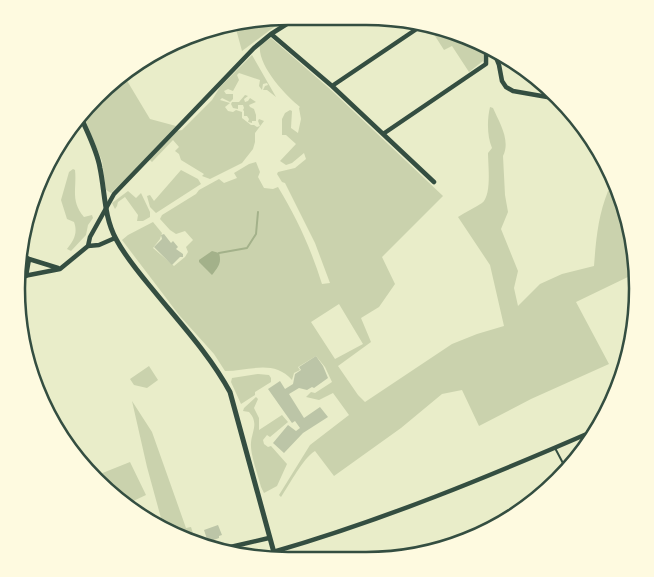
<svg xmlns="http://www.w3.org/2000/svg" width="654" height="577" font-family="'Work Sans',sans-serif">
	<style>
		.green { fill: #cad2ad; fill-rule: evenodd }
		.water { fill: #a3b18a }
		.lines { fill: none; stroke-linecap: round; stroke-linejoin: round }
		.stream { stroke: #a3b18a; stroke-width: 2 }
		.building { fill: #bcc5a7 }
		.service { stroke: #344e41; stroke-width: 2 }
		.minor { stroke: #344e41; stroke-width: 4.5 }
		.tertiary { stroke: #344e41; stroke-width: 5 }
		.rim { fill: none; stroke: #344e41; stroke-width: 2.5 }
	</style>
	<rect width="100%" height="100%" fill="#e9edc9"/>
	<!-- green -->
	<path class="green" d="M 289,16 L 242,51 L 236,29 L 247,22 Z
		M 428,25 L 483,46 L 483,61 L 469,72 L 452,46 L 444,50 Z
		M 271,38 L 331,90 L 443,196 L 382,257 L 395,284 L 379,307 L 361,318 L 371,342 L 338,366 L 358,395 L 365,402 L 452,344 L 477,334 L 504,326 L 490,265 L 458,217 C 465,212 475,208 482,203 C 492,195 488,165 488,153 L 492,148 C 487,136 487,120 490,107 L 493,108 C 499,122 511,140 503,156 L 505,195 L 508,212 L 501,229 L 518,271 L 514,288 L 518,306 L 540,284 L 562,274 L 594,266 C 596,240 598,216 608,191 L 614,188 L 628,218 L 632,275 L 576,302 L 609,364 L 531,399 L 479,426 L 462,390 L 442,394 L 401,428 L 334,476 L 315,451 C 303,458 290,484 281,497 L 279,495 L 310,445 L 349,415 L 333,393 L 319,400 L 306,397 L 311,392 L 315,393 L 332,382 L 325,367 L 316,356 L 298,367 L 300,370 L 294,373 L 292,380 C 273,359 250,371 225,371 L 214,354 L 179,315 L 122,240 L 128,235 L 153,222 L 162,233 L 160,239 L 153,248 L 174,266 L 185,257 L 188,252 L 186,247 L 193,240 L 185,231 L 176,234 L 170,230 L 160,219 L 162,215 L 196,194 L 199,190 L 219,179 L 224,183 L 237,178 L 234,173 L 249,164 L 256,162 L 260,172 L 258,177 L 264,188 L 273,189 L 278,187 C 297,218 311,249 322,284 L 330,283 L 315,243 L 285,183 L 282,182 L 277,174 L 278,172 L 295,168 L 306,159 L 304,153 L 292,163 L 286,165 L 280,161 L 296,144 L 286,135 L 282,135 L 282,119 L 285,113 L 290,110 L 292,111 L 291,128 L 298,133 L 301,119 L 299,108 L 300,107 C 285,95 257,65 260,45 ZM 339,304 L 363,344 L 335,359 L 311,322 Z
		M 252,55 L 276,97 L 267,90 L 263,90 L 265,86 L 268,85 L 267,83 L 263,84 L 262,90 L 259,86 L 260,80 L 239,73 L 237,75 L 239,80 L 233,91 L 228,89 L 224,91 L 226,94 L 233,94 L 233,99 L 230,102 L 222,98 L 220,100 L 230,103 L 225,107 L 228,111 L 233,112 L 236,110 L 242,112 L 242,118 L 251,125 L 254,125 L 257,127 L 260,126 L 258,121 L 259,119 L 264,121 L 255,133 L 255,142 L 253,149 L 242,163 L 210,179 L 202,176 L 204,174 L 181,160 L 179,154 L 175,151 L 179,147 L 173,140 L 152,162 L 149,159 L 177,131 L 182,130 L 212,100 L 220,87 Z
		M 123,74 L 150,119 L 176,126 L 128,177 L 111,193 L 106,190 L 102,161 L 82,112 L 109,84 Z
		M 245,95 L 248,96 L 244,99 L 245,102 L 248,101 L 250,98 L 256,102 L 249,105 L 250,107 L 254,109 L 256,115 L 256,121 L 252,121 L 252,123 L 248,122 L 249,119 L 247,116 L 244,116 L 244,111 L 243,110 L 244,108 L 243,105 L 238,105 L 238,109 L 233,108 L 231,104 L 232,102 L 239,102 Z
		M 73,169 L 75,170 C 77,189 70,200 84,217 L 92,215 L 93,218 L 88,225 L 86,235 L 71,251 L 67,249 C 74,240 78,233 74,222 L 67,219 L 61,200 L 69,172 Z
		M 181,170 L 198,179 L 201,184 L 156,213 L 150,207 L 147,196 L 150,195 L 154,201 Z
		M 128,191 L 136,198 L 141,193 L 150,212 L 150,217 L 143,221 L 137,221 L 138,215 L 125,197 L 118,202 L 117,206 L 115,209 L 112,203 Z
		M 149,366 L 158,380 L 147,388 L 134,385 L 130,379 Z
		M 258,374 L 269,375 L 271,378 L 271,382 L 255,392 L 255,395 L 241,404 L 231,382 L 232,378 Z
		M 256,397 L 258,399 L 254,408 L 259,418 L 259,430 L 282,415 L 288,422 L 270,437 L 267,435 L 263,440 L 264,444 L 268,447 L 271,446 L 287,464 L 277,486 L 264,493 L 261,487 C 258,475 250,454 251,443 C 252,431 259,423 249,412 L 243,411 L 244,408 Z
		M 132,401 L 152,432 L 186,528 L 191,527 L 195,540 L 168,533 L 164,529 L 147,467 Z
		M 130,462 L 146,495 L 129,503 L 95,476 Z"/>
	<!-- water -->
	<path class="water" d="M 212,251 L 219,253 C 222,263 218,267 212,275 L 199,262 L 199,260 Z"/>
	<g class="lines">
		<!-- stream -->
		<path class="stream" d="M 219,253 L 247,248 L 256,234 L 258,212"/>
	</g>
	<!-- building -->
	<path class="building" d="M 164,234 L 171,243 L 173,241 L 178,247 L 176,249 L 183,254 L 183,257 L 180,257 L 172,265 L 154,247 L 162,239 L 161,235 Z
		M 316,356 L 323,366 L 328,378 L 314,388 L 312,387 L 307,390 L 299,388 L 289,394 L 304,418 L 320,407 L 328,417 L 303,433 L 284,453 L 273,443 L 288,425 L 296,431 L 300,428 L 295,421 L 292,423 L 268,389 L 280,381 L 285,389 L 293,384 L 295,374 L 301,370 L 299,367 Z
		M 218,525 L 222,535 L 219,536 L 219,538 L 208,542 L 204,530 Z"/>
	<g class="lines">
		<!-- service -->
		<path class="service" d="M 555,448 L 565,467"/>
		<!-- minor -->
		<path class="minor" d="M 271,34 L 332,86 L 434,182
			M 493,50 L 499,65 L 502,81 L 506,87 L 513,91 L 553,98
			M 332,86 L 424,24
			M 383,134 L 486,64 L 486,47
			M 88,246 L 99,245 L 115,238
			M 20,254 L 29,259 L 26,276
			M 29,259 L 58,268
			M 19,277 L 60,269 L 88,246 L 90,237 L 114,194 L 254,48 L 271,34 L 298,17
			M 226,548 L 269,538
			M 273,552 C 384,520 490,476 596,430"/>
		<!-- tertiary -->
		<path class="tertiary" d="M 80,115 C 87,132 97,150 100,168 C 105,192 104,217 116,239 C 126,258 140,274 154,291 C 180,323 210,355 230,392 L 276,560"/>
	</g>
	<!-- crop -->
	<path d="M0 0H654V577H0ZM288 25H366A263 263 0 0 1 629 288V289A263 263 0 0 1 366 552H288A263 263 0 0 1 25 289V288A263 263 0 0 1 288 25Z" fill="#fefae0" fill-rule="evenodd"/>
	<path class="rim" d="M288 25H366A263 263 0 0 1 629 288V289A263 263 0 0 1 366 552H288A263 263 0 0 1 25 289V288A263 263 0 0 1 288 25Z"/>
</svg>
